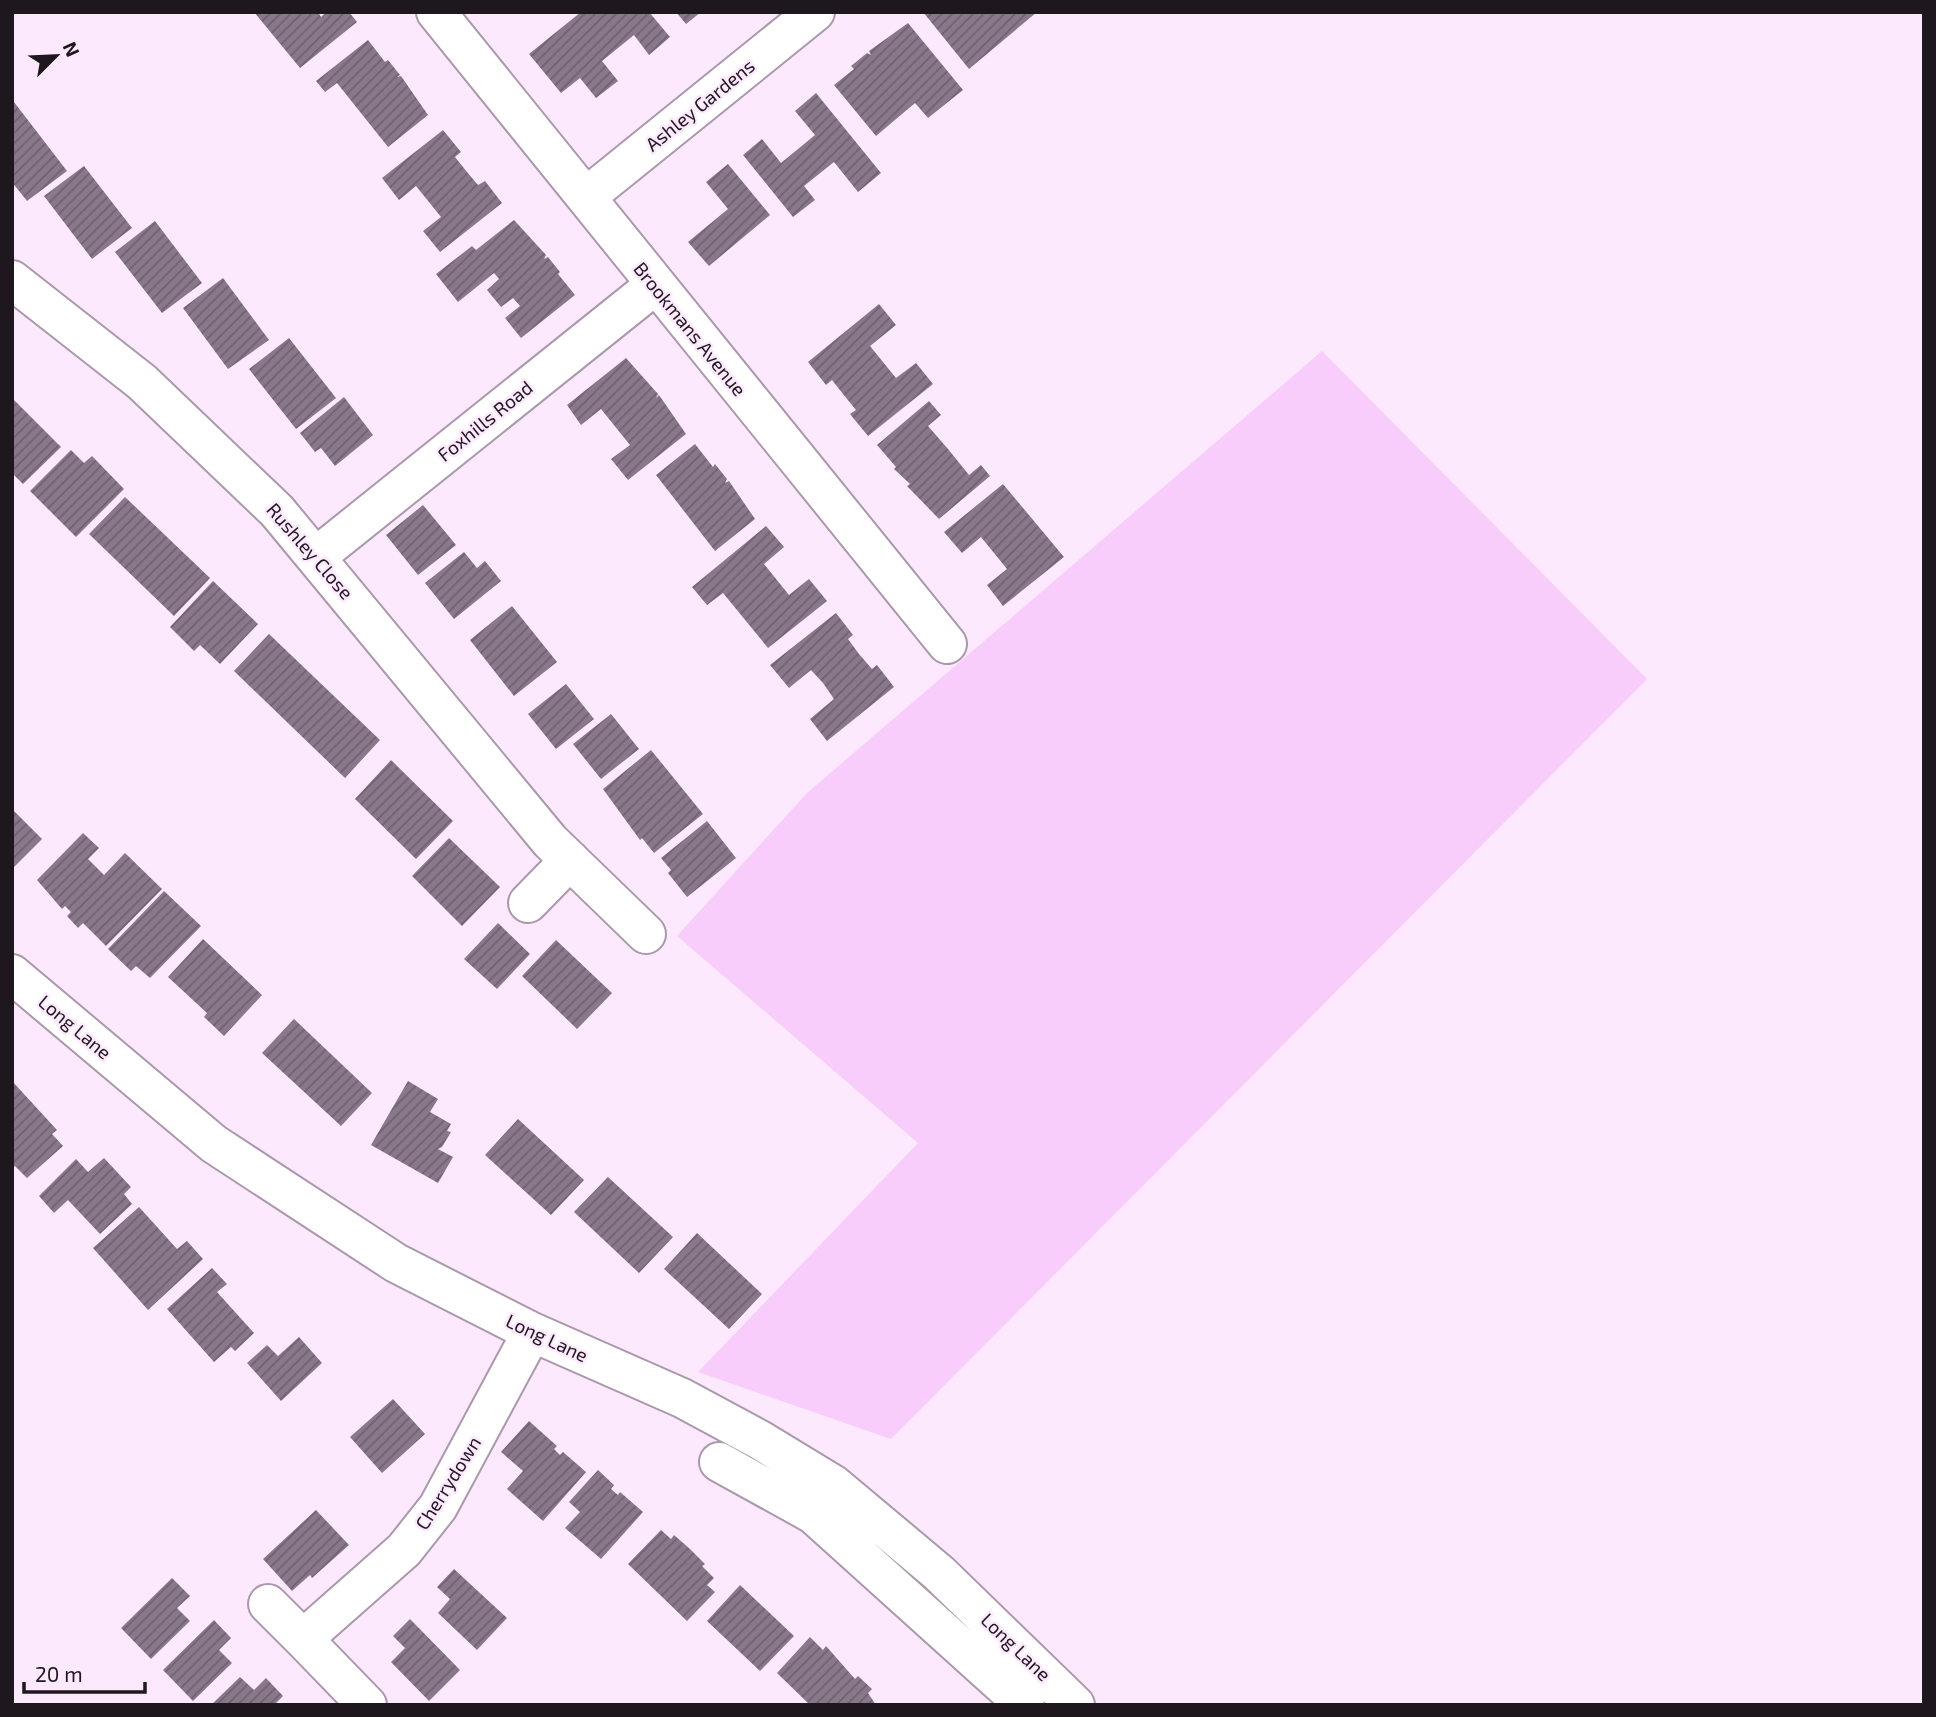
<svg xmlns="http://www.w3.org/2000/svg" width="1936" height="1717" font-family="'Exo 2',sans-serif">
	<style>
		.green { fill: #f8ccfb }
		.building { fill: url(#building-hatch) }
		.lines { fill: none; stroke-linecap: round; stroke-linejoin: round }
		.minor-casing { stroke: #aa98ab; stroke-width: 42 }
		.minor { stroke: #fff; stroke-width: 38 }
		.labels { text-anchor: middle; stroke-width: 5; stroke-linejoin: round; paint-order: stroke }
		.street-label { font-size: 19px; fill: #1e171e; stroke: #fde9fd }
	</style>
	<defs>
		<pattern id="building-hatch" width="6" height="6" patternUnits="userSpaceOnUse" patternTransform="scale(1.75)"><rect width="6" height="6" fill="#89788a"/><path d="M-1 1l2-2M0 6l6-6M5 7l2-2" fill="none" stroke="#6f6170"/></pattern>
	</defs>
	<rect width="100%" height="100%" fill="#fde9fd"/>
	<!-- green -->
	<path class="green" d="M 1322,351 L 1647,679 L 891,1439 L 698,1372 L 918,1143 L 677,936 L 807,793 Z"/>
	<!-- building -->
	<path class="building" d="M 254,12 L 318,12 L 321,17 L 326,12 L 349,12 L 357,22 L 300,68 Z
		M 581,12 L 649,12 L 670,37 L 649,55 L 634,35 L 602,61 L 618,81 L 596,98 L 580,78 L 561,93 L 529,54 Z
		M 676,12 L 701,12 L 686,24 Z
		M 923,12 L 1037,12 L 969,69 Z
		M 908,23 L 963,90 L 928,118 L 915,103 L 876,136 L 834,85 L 854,69 L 851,66 L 867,53 L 871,55 L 869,51 Z
		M 368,40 L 385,62 L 388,60 L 400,75 L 397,77 L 401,76 L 428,115 L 388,147 L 337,83 L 325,92 L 316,81 Z
		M 816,93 L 881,173 L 858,192 L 834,162 L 804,186 L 815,200 L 793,217 L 743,155 L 762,139 L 781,163 L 815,135 L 795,111 Z
		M 14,102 L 67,171 L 27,201 L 12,182 Z
		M 443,130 L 461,152 L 455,157 L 467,172 L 478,185 L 485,181 L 502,203 L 440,252 L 423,231 L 441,217 L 416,186 L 399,200 L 382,178 Z
		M 728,164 L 770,215 L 709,266 L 688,242 L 728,209 L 706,182 Z
		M 84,166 L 132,228 L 92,259 L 44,196 Z
		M 514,220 L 546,255 L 544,259 L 548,257 L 560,272 L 558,274 L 575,295 L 521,338 L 505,318 L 520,306 L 513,298 L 501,307 L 487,290 L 499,279 L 494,273 L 458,302 L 436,274 L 472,246 L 476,250 Z
		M 155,221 L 202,283 L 162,313 L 115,252 Z
		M 223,278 L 269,340 L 228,369 L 183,308 Z
		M 879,304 L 896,325 L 870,346 L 896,378 L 916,363 L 933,384 L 868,436 L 850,414 L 856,410 L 843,394 L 832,380 L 826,385 L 808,362 Z
		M 289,338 L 336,398 L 296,429 L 249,369 Z
		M 626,358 L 658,394 L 656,398 L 659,395 L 686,434 L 628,480 L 611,459 L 630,445 L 601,409 L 581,425 L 567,405 Z
		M 344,397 L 373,435 L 335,466 L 321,448 L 315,452 L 300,433 Z
		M 12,398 L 61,447 L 23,484 L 12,473 Z
		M 929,401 L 941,415 L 928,426 L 948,449 L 969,475 L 981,465 L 990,476 L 939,519 L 907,486 L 910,484 L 894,469 L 896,467 L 877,445 Z
		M 695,444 L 713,467 L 715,464 L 727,479 L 725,483 L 729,481 L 755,519 L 715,551 L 656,475 Z
		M 71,450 L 84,463 L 92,456 L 124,489 L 76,537 L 30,491 Z
		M 1003,484 L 1064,557 L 1003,606 L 987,585 L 1007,569 L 981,537 L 962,553 L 944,532 Z
		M 125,497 L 210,578 L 174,616 L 89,534 Z
		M 423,505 L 456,545 L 418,575 L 386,535 Z
		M 766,526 L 784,547 L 764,564 L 789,595 L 809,579 L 827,601 L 768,648 L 723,593 L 707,605 L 692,587 Z
		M 464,552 L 477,568 L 485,561 L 501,581 L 454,619 L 425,583 Z
		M 213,581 L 258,624 L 220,664 L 200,645 L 194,651 L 170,627 Z
		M 512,606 L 557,662 L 514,696 L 470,640 Z
		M 836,613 L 853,635 L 848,639 L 859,654 L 872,669 L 877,665 L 894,687 L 827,741 L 810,719 L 834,699 L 823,683 L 811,670 L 789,688 L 770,665 Z
		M 269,634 L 380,740 L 345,778 L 234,671 Z
		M 566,684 L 594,719 L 556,749 L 528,714 Z
		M 611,714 L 639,749 L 601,779 L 573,744 Z
		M 651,750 L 703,814 L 654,853 L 642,838 L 640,840 L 603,789 Z
		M 391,760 L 453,821 L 416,859 L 355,799 Z
		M 12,809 L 42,839 L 12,869 Z
		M 707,821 L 736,858 L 687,897 L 668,873 L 671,870 L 661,858 Z
		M 83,833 L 99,848 L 88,859 L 104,875 L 125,853 L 162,889 L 106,946 L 83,923 L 78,928 L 67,916 L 71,912 L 65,906 L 62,909 L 37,880 Z
		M 449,838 L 500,887 L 462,926 L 412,876 Z
		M 164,891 L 201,926 L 150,978 L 136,966 L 131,971 L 108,949 Z
		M 498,923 L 530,954 L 497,989 L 464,959 Z
		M 203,939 L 262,995 L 224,1036 L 204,1017 L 207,1013 L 168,977 Z
		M 556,940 L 612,993 L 577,1029 L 522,976 Z
		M 294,1019 L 372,1093 L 341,1126 L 262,1053 Z
		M 12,1081 L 57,1130 L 52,1134 L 63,1146 L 27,1178 L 15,1166 L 12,1169 Z
		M 408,1081 L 438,1099 L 430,1112 L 451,1124 L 447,1131 L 451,1132 L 442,1147 L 438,1149 L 453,1157 L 438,1183 L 371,1145 Z
		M 518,1119 L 584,1180 L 551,1215 L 485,1155 Z
		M 104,1158 L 131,1187 L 124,1194 L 132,1204 L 100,1234 L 68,1200 L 54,1213 L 39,1196 L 76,1159 L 88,1172 Z
		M 608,1177 L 673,1237 L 639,1273 L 574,1212 Z
		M 139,1207 L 177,1249 L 187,1241 L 203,1259 L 148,1310 L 93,1248 Z
		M 697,1233 L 762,1294 L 729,1329 L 664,1269 Z
		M 212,1268 L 227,1284 L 217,1292 L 254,1333 L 235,1351 L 231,1347 L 214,1362 L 167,1309 Z
		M 299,1337 L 322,1363 L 281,1401 L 247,1363 L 267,1345 L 278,1356 Z
		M 393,1399 L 425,1434 L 382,1473 L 350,1437 Z
		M 529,1421 L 557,1446 L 554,1449 L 560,1455 L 563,1452 L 586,1472 L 543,1521 L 507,1489 L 523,1471 L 501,1452 Z
		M 598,1470 L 614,1485 L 611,1489 L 618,1495 L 620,1492 L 643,1512 L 601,1559 L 565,1528 L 580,1512 L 569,1502 Z
		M 316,1510 L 349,1545 L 312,1578 L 310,1575 L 292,1591 L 263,1559 Z
		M 661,1530 L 671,1539 L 674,1535 L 690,1549 L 705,1564 L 702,1566 L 714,1578 L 707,1585 L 715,1592 L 687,1621 L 628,1564 Z
		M 454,1569 L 507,1618 L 477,1650 L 438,1613 L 450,1599 L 437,1587 Z
		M 172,1578 L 190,1596 L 177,1608 L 190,1621 L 151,1659 L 121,1628 Z
		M 740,1585 L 794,1636 L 760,1671 L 707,1621 Z
		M 410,1619 L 460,1670 L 429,1701 L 391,1662 L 405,1648 L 393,1636 Z
		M 214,1620 L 231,1638 L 219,1650 L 232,1663 L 193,1701 L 163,1670 Z
		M 810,1637 L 823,1650 L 826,1646 L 855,1679 L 858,1676 L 872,1689 L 868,1693 L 876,1705 L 810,1705 L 777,1673 Z
		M 240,1677 L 254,1690 L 266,1678 L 283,1696 L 274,1705 L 211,1705 Z"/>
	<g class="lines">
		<!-- minor casing -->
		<g class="minor-casing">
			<path id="minor" d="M 436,12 L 947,644
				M 586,197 L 815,12
				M 12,280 L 142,382 L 277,511 L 550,841 L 646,934
				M 317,556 L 654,286
				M 528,903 L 570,860
				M 12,974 L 214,1144 L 396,1263 L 532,1332 L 682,1398 L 760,1440 L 834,1485 L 939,1573 L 1075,1705
				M 719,1462 L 813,1514 L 1025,1705
				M 268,1604 L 303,1639
				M 367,1705 L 303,1639 L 404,1550 L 438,1507 L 532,1332"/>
		</g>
		<!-- minor -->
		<use href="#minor" class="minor"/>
	</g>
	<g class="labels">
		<!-- street labels -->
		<g class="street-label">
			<text transform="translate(700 105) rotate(-39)" y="7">Ashley Gardens</text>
			<text transform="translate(690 329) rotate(51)" y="7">Brookmans Avenue</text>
			<text transform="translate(485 421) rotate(-39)" y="7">Foxhills Road</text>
			<text transform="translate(310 551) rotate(49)" y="7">Rushley Close</text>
			<text transform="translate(75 1027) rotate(40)" y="7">Long Lane</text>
			<text transform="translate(547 1338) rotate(25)" y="7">Long Lane</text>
			<text transform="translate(448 1483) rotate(-58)" y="7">Cherrydown</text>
			<text transform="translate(1016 1647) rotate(44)" y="7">Long Lane</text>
		</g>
	</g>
	<!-- border -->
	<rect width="1936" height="1717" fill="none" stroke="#1e171e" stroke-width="28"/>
	<!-- north arrow -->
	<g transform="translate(56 56) rotate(66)" stroke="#fde9fd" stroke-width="5" paint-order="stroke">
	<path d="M0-5L12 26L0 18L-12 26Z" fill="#1e171e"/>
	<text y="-10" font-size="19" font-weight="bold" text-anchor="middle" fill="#1e171e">N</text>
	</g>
	<!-- scale -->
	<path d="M24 1682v10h121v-10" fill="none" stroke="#1e171e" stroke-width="3.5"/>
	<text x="35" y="1682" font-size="21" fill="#1e171e" stroke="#fde9fd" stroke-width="5" paint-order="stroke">20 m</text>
</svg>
